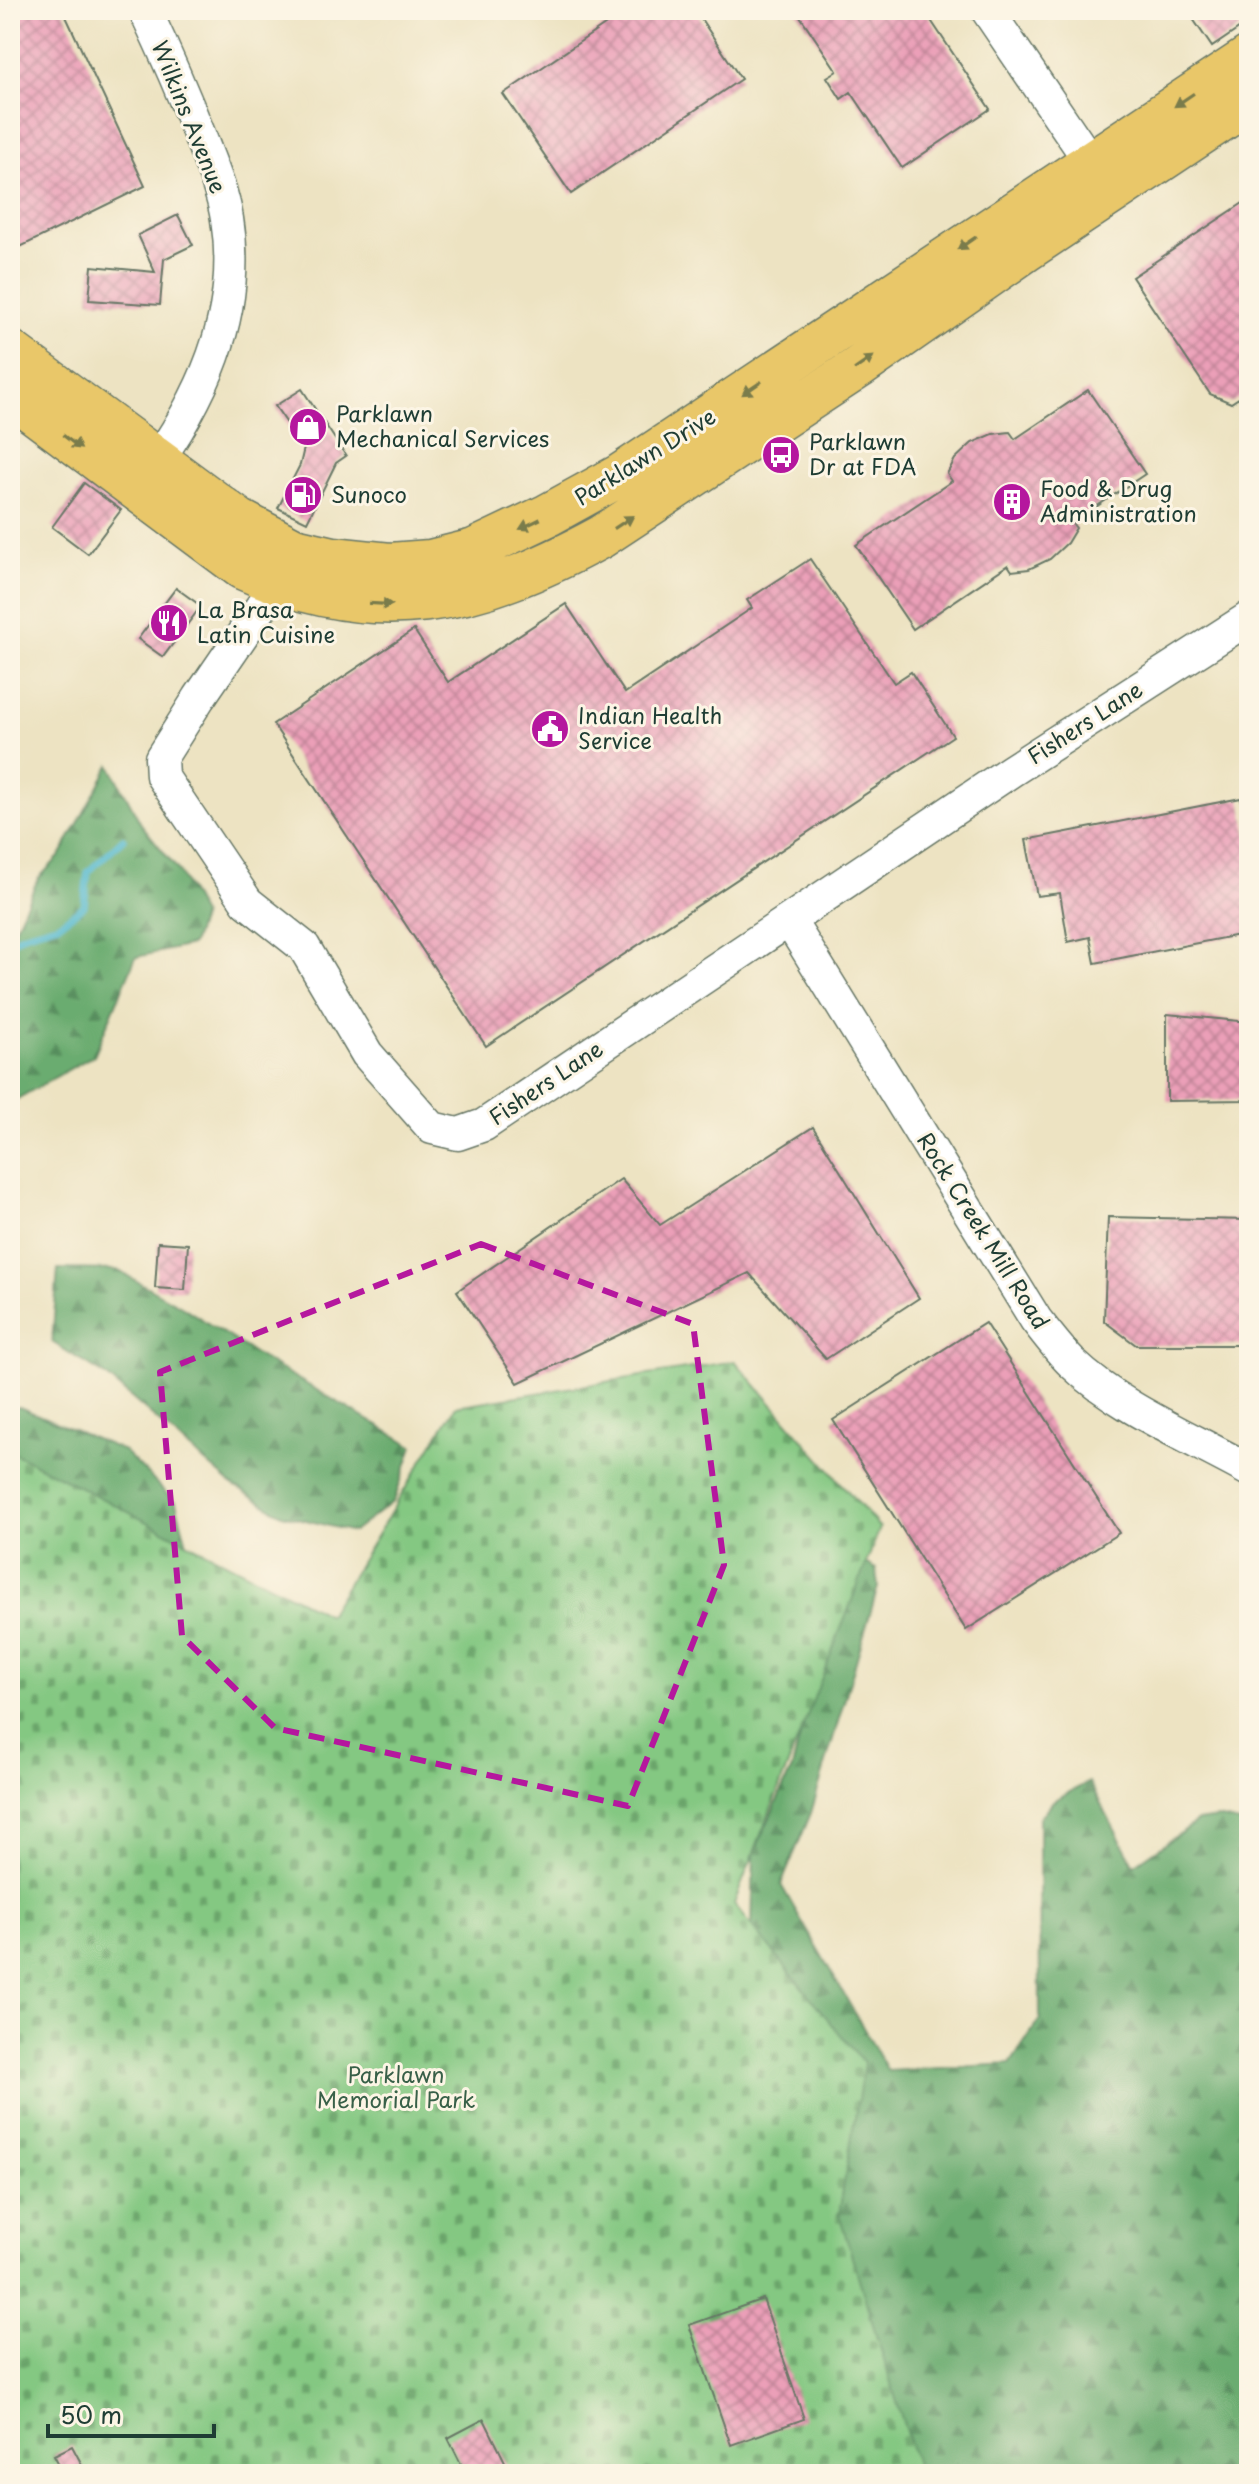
<svg xmlns="http://www.w3.org/2000/svg" width="1259" height="2484" font-family="'Playpen Sans',sans-serif">
	<style>
		.forest { fill: url(#forest-firs); stroke: #457452; stroke-width: 2 }
		.cemetery { fill: url(#cemetery-stones); stroke: #52825b; stroke-width: 2 }
		.lines { fill: none; stroke-linecap: round; stroke-linejoin: round }
		.stream { stroke: #4fb7cd; stroke-width: 7 }
		.building { fill: url(#building-cross-hatch) }
		.minor-casing { stroke: #677766; stroke-width: 35 }
		.major-casing { stroke: #677766; stroke-width: 45 }
		.minor { stroke: #fff; stroke-width: 32 }
		.major { stroke: #e9c769; stroke-width: 42 }
		.oneway { fill: #7a7b4c }
		.marked { fill: none; stroke: #b5179e; stroke-width: 6; stroke-dasharray: 16 10; stroke-linejoin: round }
		.labels { text-anchor: middle; stroke-width: 6; stroke-linejoin: round; paint-order: stroke }
		.street-label { font-size: 22px; fill: #1f3d34; stroke: #fcf5e5 }
		.poi-label { font-size: 22px; fill: #1f3d34; stroke: #fcf5e5; text-anchor: start }
		.park-label { font-size: 22px; fill: #386048; stroke: #fcf5e5 }
	</style>
	<defs>
		<pattern id="forest-firs" width="22" height="20" patternUnits="userSpaceOnUse" patternTransform="scale(2)"><rect width="22" height="20" fill="#6bac70"/><path d="M5 1l3.5 6h-7zM16 11l3.5 6h-7z" fill="#578d5d"/></pattern>
		<pattern id="cemetery-stones" width="16" height="16" patternUnits="userSpaceOnUse" patternTransform="scale(2)"><rect width="16" height="16" fill="#84c882"/><path d="M2 7V4a2 2 0 0 1 4 0v3zM10 15v-3a2 2 0 0 1 4 0v3z" fill="#6ba46b"/></pattern>
		<pattern id="building-cross-hatch" width="8" height="8" patternUnits="userSpaceOnUse" patternTransform="scale(2)"><rect width="8" height="8" fill="#eb9fb8"/><path d="M0 0l8 8M0 8l8-8" fill="none" stroke="#be8396"/></pattern>
	</defs>
	<rect width="100%" height="100%" fill="#fcf5e5"/>
	<filter id="ink" filterUnits="userSpaceOnUse"><feTurbulence type="fractalNoise" baseFrequency=".0125" numOctaves="2"/><feDisplacementMap in="SourceGraphic" scale="16" xChannelSelector="R" yChannelSelector="G"/><feConvolveMatrix kernelMatrix="1 2 1 2 8 2 1 2 1" color-interpolation-filters="sRGB"/></filter>
	<filter id="wash" filterUnits="userSpaceOnUse"><feTurbulence type="fractalNoise" baseFrequency=".006" numOctaves="4" result="noise"/><feDisplacementMap in="SourceGraphic" scale="32" xChannelSelector="R" yChannelSelector="G"/><feGaussianBlur stdDeviation="1.8" result="paint"/><feColorMatrix in="noise" values="0 0 0 0 0 0 0 0 0 0 0 0 0 0 0 0 0 1.4 0 .05"/><feComposite in="paint" operator="in"/></filter>
	<g filter="url(#wash)">
		<rect width="100%" height="100%" fill="#ede3c2"/>
		<!-- forest -->
		<path class="forest" d="M 110,765 L 141,824 L 178,870 L 202,915 L 192,945 L 136,957 L 94,1055 L 10,1103 L 10,939 L 38,879 L 60,856 Z
			M 58,1269 L 117,1270 L 183,1307 L 258,1356 L 413,1446 L 394,1501 L 353,1532 L 282,1514 L 232,1485 L 106,1376 L 52,1342 Z
			M 19,1407 L 124,1451 L 176,1503 L 187,1543 L 10,1513 L 10,1409 Z
			M 860,1559 L 876,1569 L 878,1587 L 811,1813 L 781,1885 L 888,2071 L 1010,2064 L 1040,2019 L 1039,1818 L 1054,1800 L 1089,1782 L 1134,1865 L 1198,1821 L 1217,1818 L 1249,1825 L 1249,2057 L 1246,2077 L 1249,2168 L 1242,2188 L 1242,2211 L 1249,2225 L 1249,2474 L 630,2474 L 785,2004 L 752,1926 L 754,1853 L 792,1768 L 839,1587 Z"/>
		<!-- cemetery -->
		<path class="cemetery" d="M 735,1361 L 880,1528 L 734,1904 L 864,2063 L 839,2214 L 919,2474 L 10,2474 L 10,1451 L 328,1615 L 456,1406 Z"/>
		<g class="lines">
			<!-- stream -->
			<path class="stream" d="M 10,943 L 24,934 L 59,924 L 84,906 L 88,872 L 123,839"/>
		</g>
		<g id="blocks">
			<!-- building -->
			<path class="building" d="M 10,10 L 63,10 L 145,186 L 10,252 Z
				M 627,10 L 695,10 L 741,79 L 571,194 L 503,94 Z
				M 796,10 L 924,10 L 990,109 L 902,168 L 851,92 L 841,99 L 827,77 L 837,71 Z
				M 1187,10 L 1249,10 L 1249,22 L 1212,47 Z
				M 1249,199 L 1249,391 L 1231,403 L 1210,394 L 1132,277 Z
				M 178,215 L 193,245 L 164,259 L 160,305 L 89,300 L 92,266 L 155,272 L 138,235 Z
				M 302,389 L 346,456 L 336,463 L 307,522 L 278,508 L 300,465 L 304,448 L 275,406 Z
				M 1088,390 L 1145,474 L 1072,523 L 1076,528 L 1067,543 L 1050,559 L 1029,569 L 1012,571 L 1008,565 L 913,629 L 856,545 L 952,481 L 947,474 L 955,459 L 972,443 L 993,434 L 1010,432 L 1015,439 Z
				M 84,483 L 121,510 L 88,554 L 52,527 Z
				M 810,559 L 894,683 L 911,672 L 953,736 L 486,1046 L 273,724 L 414,630 L 448,682 L 566,604 L 625,693 L 752,608 L 747,600 Z
				M 176,588 L 201,606 L 163,657 L 138,639 Z
				M 1241,798 L 1249,840 L 1249,933 L 1095,963 L 1090,937 L 1068,942 L 1060,893 L 1037,896 L 1026,840 Z
				M 1167,1014 L 1249,1022 L 1249,1100 L 1167,1101 Z
				M 813,1127 L 919,1298 L 826,1359 L 749,1273 L 518,1383 L 457,1291 L 621,1179 L 660,1225 Z
				M 1108,1217 L 1249,1220 L 1249,1345 L 1136,1345 L 1104,1321 Z
				M 158,1242 L 188,1244 L 185,1290 L 155,1288 Z
				M 985,1323 L 1119,1533 L 966,1630 L 833,1420 Z
				M 763,2299 L 804,2419 L 731,2445 L 689,2325 Z
				M 484,2419 L 511,2474 L 466,2474 L 448,2438 Z
				M 72,2446 L 87,2474 L 64,2474 L 54,2455 Z"/>
		</g>
	</g>
	<g filter="url(#ink)">
		<use href="#blocks" fill-opacity="0" stroke="#677766" stroke-width="2"/>
		<g class="lines">
			<!-- minor casing -->
			<g class="minor-casing">
				<path id="minor" d="M 145,10 C 166,54 185,98 203,144 C 212,168 223,193 227,219 C 243,316 201,402 145,478
					M 987,10 L 1102,179
					M 287,564 L 277,584 L 199,698 L 161,758 L 162,776 L 247,902 L 304,947 L 367,1054 L 432,1128 L 458,1134 L 484,1125 L 1011,771 L 1249,618
					M 789,920 L 1036,1320 C 1048,1335 1059,1350 1072,1363 C 1119,1408 1192,1438 1249,1470"/>
			</g>
			<!-- major casing -->
			<g class="major-casing">
				<path id="major" d="M 10,351 L 239,520 L 294,549 L 333,558 L 390,564 L 430,561 L 474,550 L 548,515 L 619,476 L 1249,57
					M 10,395 L 242,568 C 376,628 476,605 601,537 L 859,367 L 1025,251 L 1249,102"/>
			</g>
			<!-- minor -->
			<use href="#minor" class="minor"/>
			<!-- major -->
			<use href="#major" class="major"/>
		</g>
		<!-- one-way arrows -->
		<defs><path id="oneway-solid" d="M-6-.8H1V-3.2L6.5 0L1 3.2V.8H-6Z" transform="scale(2)"/></defs>
		<g class="oneway">
			<use href="#oneway-solid" transform="translate(1184 100) rotate(146)"/>
			<use href="#oneway-solid" transform="translate(967 243) rotate(146)"/>
			<use href="#oneway-solid" transform="translate(864 363) rotate(-35)"/>
			<use href="#oneway-solid" transform="translate(752 388) rotate(146)"/>
			<use href="#oneway-solid" transform="translate(72 442) rotate(37)"/>
			<use href="#oneway-solid" transform="translate(624 522) rotate(-33)"/>
			<use href="#oneway-solid" transform="translate(530 524) rotate(154)"/>
			<use href="#oneway-solid" transform="translate(381 604) rotate(3)"/>
		</g>
	</g>
	<!-- marked area -->
	<path class="marked" d="M 481,1244 L 693,1324 L 724,1565 L 628,1806 L 275,1728 L 182,1636 L 160,1372 Z"/>
	<!-- icons -->
	<defs>
		<g id="shop-disc" transform="scale(2)"><circle r="9.5" fill="#b5179e" stroke="#fcf5e5"/><path d="M-5-2.5h2.3a2.7 3.5 0 0 1 5.4 0H5L5.5 6h-11ZM-1.5-2.5h3a1.5 2.3 0 0 0-3 0Z" fill="#fff"/></g>
		<g id="bus-disc" transform="scale(2)"><circle r="9.5" fill="#b5179e" stroke="#fcf5e5"/><path d="M-5-6H5V4H4V6H2V4H-2V6H-4V4H-5ZM-3.5-4V0h7V-4ZM-3.5 1.2v1.5H-2V1.2ZM2 1.2v1.5H3.5V1.2Z" fill="#fff"/></g>
		<g id="fuel-disc" transform="scale(2)"><circle r="9.5" fill="#b5179e" stroke="#fcf5e5"/><path d="M-5.5-6h7V0h2V4h1.3V-2.5L3-4.5l.8-.8L6-3V5H2.5V1h-1V6h-7ZM-4.2-4.7v3.2H.2V-4.7Z" fill="#fff"/></g>
		<g id="building-disc" transform="scale(2)"><circle r="9.5" fill="#b5179e" stroke="#fcf5e5"/><path d="M-4-6H4V6H1V3H-1V6H-4ZM-2.5-4.3h1.7v1.8h-1.7ZM.8-4.3h1.7v1.8H.8ZM-2.5-1h1.7V.8h-1.7ZM.8-1h1.7V.8H.8Z" fill="#fff"/></g>
		<g id="restaurant-disc" transform="scale(2)"><circle r="9.5" fill="#b5179e" stroke="#fcf5e5"/><path d="M-5-6h1v4h1v-4h1v4h1v-4h1v5L-1.5 .5V6h-2V.5L-5-1ZM5-6V6H3V1.5H1.5Q1.5-4 5-6Z" fill="#fff"/></g>
		<g id="civic-disc" transform="scale(2)"><circle r="9.5" fill="#b5179e" stroke="#fcf5e5"/><path d="M-.6-6.5H3V-4.5H.6V-3L4-1V1h2V6H-6V1h2V-1L-.6-3ZM-1.2 2.5V6h2.4V2.5Z" fill="#fff"/></g>
	</defs>
	<g fill-rule="evenodd">
		<use href="#shop-disc" x="308" y="427"/>
		<use href="#bus-disc" x="781" y="455"/>
		<use href="#fuel-disc" x="303" y="495"/>
		<use href="#building-disc" x="1012" y="502"/>
		<use href="#restaurant-disc" x="169" y="623"/>
		<use href="#civic-disc" x="550" y="729"/>
	</g>
	<g class="labels">
		<!-- street labels -->
		<g class="street-label">
			<text transform="translate(189 117) rotate(68)" y="8">Wilkins Avenue</text>
			<text transform="translate(645 457) rotate(-32)" y="8">Parklawn Drive</text>
			<text transform="translate(1085 723) rotate(-33)" y="8">Fishers Lane</text>
			<text transform="translate(546 1083) rotate(-34)" y="8">Fishers Lane</text>
			<text transform="translate(983 1231) rotate(58)" y="8">Rock Creek Mill Road</text>
		</g>
		<!-- poi labels -->
		<g class="poi-label">
			<text x="336" y="422">Parklawn<tspan x="336" dy="25">Mechanical Services</tspan></text>
			<text x="809" y="450">Parklawn<tspan x="809" dy="25">Dr at FDA</tspan></text>
			<text x="1040" y="497">Food &amp; Drug<tspan x="1040" dy="25">Administration</tspan></text>
			<text x="331" y="503">Sunoco</text>
			<text x="197" y="618">La Brasa<tspan x="197" dy="25">Latin Cuisine</tspan></text>
			<text x="578" y="724">Indian Health<tspan x="578" dy="25">Service</tspan></text>
		</g>
		<!-- park labels -->
		<g class="park-label">
			<text x="396" y="2083">Parklawn<tspan x="396" dy="25">Memorial Park</tspan></text>
		</g>
	</g>
	<!-- margin -->
	<rect width="1259" height="2484" fill="none" stroke="#fcf5e5" stroke-width="40"/>
	<!-- scale -->
	<path d="M48 2424v12h166v-12" fill="none" stroke="#1f3d34" stroke-width="4"/>
	<text x="60" y="2424" font-size="24" fill="#1f3d34" stroke="#fcf5e5" stroke-width="6" paint-order="stroke">50 m</text>
</svg>
